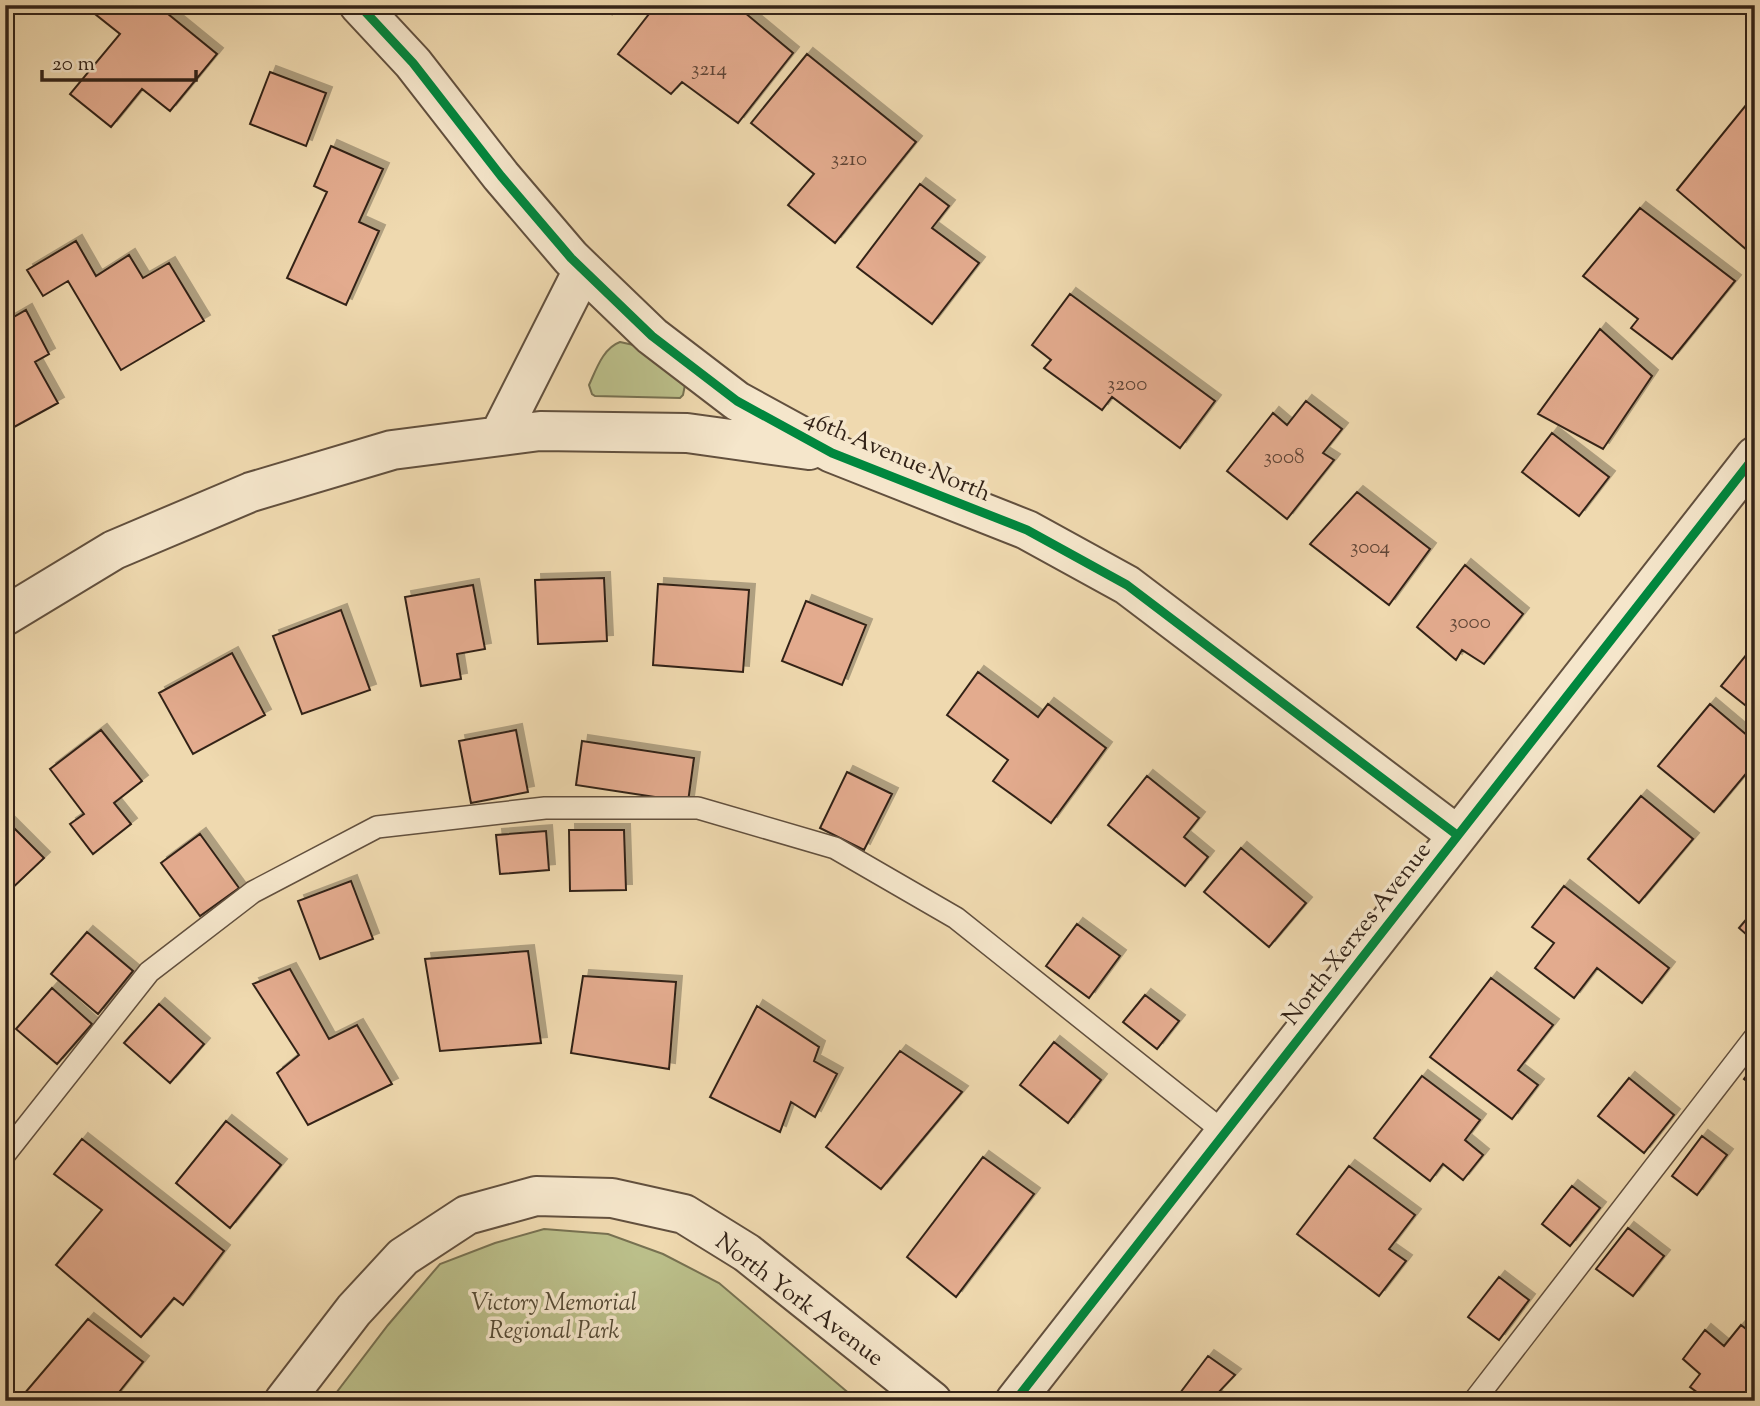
<svg xmlns="http://www.w3.org/2000/svg" width="1760" height="1406" font-family="'Sorts Mill Goudy',serif">
	<style>
		.green { fill: #bbbf8a; stroke: #777151; stroke-width: 2 }
		.building { fill: #e3ab8e; stroke: #332318; stroke-width: 2; filter: url(#shadow) }
		.lines { fill: none; stroke-linecap: round; stroke-linejoin: round }
		.lane-casing { stroke: #62503e; stroke-width: 24 }
		.street-casing { stroke: #62503e; stroke-width: 42 }
		.lane { stroke: #f5e6cb; stroke-width: 21 }
		.street { stroke: #f5e6cb; stroke-width: 38 }
		.cycleway-casing { stroke: #f5e6cb; stroke-width: 13 }
		.cycleway { stroke: #00873e; stroke-width: 9 }
		.labels { text-anchor: middle; stroke-width: 7; stroke-linejoin: round; paint-order: stroke }
		.number-label { font-size: 21px; fill: #5f4536 }
		.street-label { font-size: 24px; fill: #332318; stroke: #f5e6cb }
		.park-label { font-size: 24px; font-style: italic; fill: #554a34; stroke: #f5e6cb }
	</style>
	<defs>
		<filter id="shadow"><feDropShadow dx="6" dy="-6" stdDeviation="0" flood-color="#0004"/></filter>
	</defs>
	<rect width="100%" height="100%" fill="#efd9af"/>
	<filter id="stains"><feTurbulence type="fractalNoise" baseFrequency=".00286" numOctaves="4"/><feColorMatrix values="0 0 0 0 .2 0 0 0 0 .09 0 0 0 0 .02 0 0 0 .5 -.17"/></filter>
	<radialGradient id="worn" r=".72"><stop offset=".6" stop-color="#630" stop-opacity="0"/><stop offset="1" stop-color="#630" stop-opacity=".3"/></radialGradient>
	<!-- green -->
	<path class="green" d="M 620,342 L 638,346 L 685,385 L 683,395 L 680,398 L 595,396 L 592,394 L 589,385 C 596,370 603,348 620,342 Z
		M 544,1229 L 608,1234 L 663,1254 L 719,1283 L 858,1401 L 330,1401 L 388,1325 L 440,1264 L 495,1243 Z"/>
	<!-- building -->
	<path class="building" d="M 94,5 L 157,5 L 217,54 L 170,111 L 142,89 L 111,127 L 70,94 L 120,34 L 90,10 Z
		M 601,5 L 619,5 L 612,14 Z
		M 656,5 L 740,5 L 738,7 L 793,53 L 738,123 L 682,82 L 671,94 L 618,54 Z
		M 807,54 L 916,142 L 835,243 L 788,205 L 814,174 L 751,123 Z
		M 270,72 L 326,93 L 306,146 L 250,124 Z
		M 1755,94 L 1755,257 L 1677,190 Z
		M 331,146 L 383,169 L 359,222 L 379,231 L 346,305 L 287,278 L 327,192 L 314,186 Z
		M 920,184 L 949,206 L 932,228 L 979,263 L 932,324 L 857,267 Z
		M 1640,208 L 1735,281 L 1672,359 L 1631,328 L 1638,319 L 1583,276 Z
		M 76,241 L 96,276 L 129,255 L 143,278 L 169,263 L 204,321 L 121,370 L 68,281 L 43,296 L 27,270 Z
		M 1070,294 L 1215,401 L 1180,448 L 1112,397 L 1102,410 L 1044,368 L 1051,360 L 1032,345 Z
		M 26,310 L 49,354 L 35,362 L 58,403 L 5,432 L 5,322 Z
		M 1600,329 L 1652,376 L 1603,449 L 1538,414 Z
		M 1306,401 L 1342,429 L 1323,453 L 1334,460 L 1287,519 L 1227,471 L 1273,413 L 1287,425 Z
		M 1552,433 L 1609,477 L 1579,516 L 1522,472 Z
		M 1357,492 L 1430,549 L 1389,605 L 1310,544 Z
		M 1465,565 L 1523,614 L 1484,664 L 1462,650 L 1456,660 L 1417,627 Z
		M 604,578 L 607,641 L 538,644 L 535,580 Z
		M 658,584 L 749,590 L 743,672 L 653,665 Z
		M 473,585 L 485,649 L 457,654 L 461,679 L 421,686 L 405,597 Z
		M 806,601 L 866,625 L 842,685 L 782,661 Z
		M 341,610 L 370,690 L 302,714 L 273,636 Z
		M 1755,644 L 1755,713 L 1721,686 Z
		M 232,653 L 265,715 L 193,754 L 159,693 Z
		M 978,672 L 1038,717 L 1048,704 L 1106,748 L 1051,823 L 993,781 L 1008,760 L 947,715 Z
		M 1710,704 L 1755,742 L 1755,763 L 1714,812 L 1658,766 Z
		M 101,730 L 142,781 L 114,803 L 131,824 L 93,854 L 70,824 L 84,814 L 50,769 Z
		M 516,730 L 528,792 L 471,803 L 459,741 Z
		M 582,741 L 694,758 L 688,802 L 576,785 Z
		M 847,772 L 892,794 L 864,850 L 820,828 Z
		M 1147,776 L 1199,818 L 1184,837 L 1208,857 L 1185,886 L 1108,825 Z
		M 1641,796 L 1693,839 L 1639,903 L 1588,859 Z
		M 5,819 L 44,858 L 5,895 Z
		M 569,830 L 624,830 L 626,890 L 570,891 Z
		M 546,831 L 549,870 L 500,874 L 496,835 Z
		M 200,834 L 239,888 L 200,916 L 161,863 Z
		M 1241,848 L 1306,903 L 1269,947 L 1204,892 Z
		M 351,881 L 373,939 L 320,959 L 298,901 Z
		M 1564,886 L 1669,968 L 1642,1003 L 1597,968 L 1574,998 L 1535,968 L 1554,943 L 1532,927 Z
		M 1755,909 L 1755,942 L 1739,928 Z
		M 1077,924 L 1120,956 L 1089,998 L 1046,966 Z
		M 87,932 L 133,971 L 98,1014 L 51,974 Z
		M 528,951 L 541,1043 L 440,1051 L 425,959 Z
		M 290,969 L 329,1039 L 357,1025 L 392,1084 L 308,1125 L 277,1073 L 299,1055 L 253,984 Z
		M 583,976 L 676,982 L 669,1069 L 571,1053 Z
		M 1491,978 L 1553,1025 L 1518,1070 L 1538,1085 L 1512,1119 L 1430,1057 Z
		M 52,988 L 92,1024 L 57,1064 L 16,1029 Z
		M 1145,995 L 1179,1021 L 1157,1049 L 1123,1022 Z
		M 159,1004 L 204,1044 L 170,1083 L 124,1043 Z
		M 757,1006 L 819,1047 L 814,1061 L 837,1074 L 815,1117 L 791,1102 L 780,1132 L 710,1097 Z
		M 1054,1042 L 1101,1080 L 1068,1123 L 1020,1085 Z
		M 900,1051 L 962,1092 L 881,1189 L 826,1147 Z
		M 1755,1065 L 1755,1087 L 1744,1079 Z
		M 1422,1076 L 1480,1120 L 1465,1140 L 1483,1155 L 1463,1180 L 1443,1164 L 1430,1181 L 1374,1138 Z
		M 1629,1078 L 1674,1115 L 1644,1153 L 1598,1116 Z
		M 226,1121 L 281,1165 L 230,1228 L 176,1183 Z
		M 1702,1136 L 1727,1155 L 1697,1195 L 1672,1176 Z
		M 82,1139 L 224,1251 L 183,1305 L 174,1298 L 141,1337 L 56,1265 L 102,1210 L 54,1174 Z
		M 983,1157 L 1034,1194 L 956,1297 L 907,1257 Z
		M 1349,1166 L 1415,1215 L 1389,1249 L 1406,1261 L 1379,1296 L 1297,1234 Z
		M 1572,1186 L 1600,1208 L 1570,1246 L 1542,1224 Z
		M 1628,1228 L 1664,1256 L 1633,1296 L 1596,1269 Z
		M 1499,1277 L 1529,1300 L 1499,1340 L 1468,1317 Z
		M 88,1319 L 143,1362 L 112,1401 L 18,1401 Z
		M 1741,1325 L 1755,1336 L 1755,1401 L 1709,1401 L 1690,1387 L 1700,1374 L 1683,1359 L 1705,1330 L 1724,1346 Z
		M 1208,1356 L 1235,1375 L 1215,1396 L 1222,1401 L 1174,1401 Z"/>
	<g class="lines">
		<!-- lane casing -->
		<g class="lane-casing">
			<path id="lane" d="M 5,1154 L 149,972 L 253,892 L 377,827 L 545,808 L 698,808 L 835,848 L 956,918 L 1224,1132
				M 1474,1401 L 1755,1037"/>
		</g>
		<!-- street casing -->
		<g class="street-casing">
			<path id="street" d="M 359,5 L 413,63 L 501,176 L 571,258 L 652,336 L 737,401 L 832,453 L 1027,530 L 1127,585 L 1457,835
				M 499,436 L 583,270
				M 5,616 L 114,550 L 251,492 L 392,450 L 540,431 L 687,433 L 809,450
				M 284,1401 L 354,1310 L 403,1257 L 467,1215 L 536,1196 L 612,1198 L 684,1214 L 747,1253 L 932,1401
				M 1015,1401 L 1755,456"/>
		</g>
		<!-- lane -->
		<use href="#lane" class="lane"/>
		<!-- street -->
		<use href="#street" class="street"/>
		<!-- cycleway casing -->
		<g class="cycleway-casing">
			<path id="cycleway" d="M 359,5 L 413,63 L 501,176 L 571,258 L 652,336 L 737,401 L 832,453 L 1027,530 L 1127,585 L 1457,835
				M 1015,1401 L 1755,456"/>
		</g>
		<!-- cycleway -->
		<use href="#cycleway" class="cycleway"/>
	</g>
	<g class="labels">
		<!-- number labels -->
		<g class="number-label">
			<text x="709" y="75">3214</text>
			<text x="849" y="165">3210</text>
			<text x="1127" y="390">3200</text>
			<text x="1284" y="463">3008</text>
			<text x="1370" y="553">3004</text>
			<text x="1470" y="628">3000</text>
		</g>
		<!-- street labels -->
		<g class="street-label">
			<text transform="translate(898 455) rotate(23)" y="8">46th Avenue North</text>
			<text transform="translate(1356 933) rotate(-52)" y="8">North Xerxes Avenue</text>
			<text transform="translate(800 1299) rotate(37)" y="8">North York Avenue</text>
		</g>
		<!-- park labels -->
		<g class="park-label">
			<text x="554" y="1310">Victory Memorial<tspan x="554" dy="28">Regional Park</tspan></text>
		</g>
	</g>
	<!-- margin -->
	<rect width="1760" height="1406" fill="none" stroke="#efd9af" stroke-width="28"/>
	<rect x="7" y="7" width="1746" height="1392" fill="none" stroke="#332318" stroke-width="3.5"/>
	<rect x="14" y="14" width="1732" height="1378" fill="none" stroke="#332318" stroke-width="2"/>
	<!-- scale -->
	<path d="M42 70v10h154v-10" fill="none" stroke="#332318" stroke-width="3.5"/>
	<text x="52" y="70" font-size="21" fill="#332318" stroke="#f5e6cb" stroke-width="5" paint-order="stroke">20 m</text>
	<rect width="100%" height="100%" filter="url(#stains)"/>
	<rect width="100%" height="100%" fill="url(#worn)"/>
</svg>
